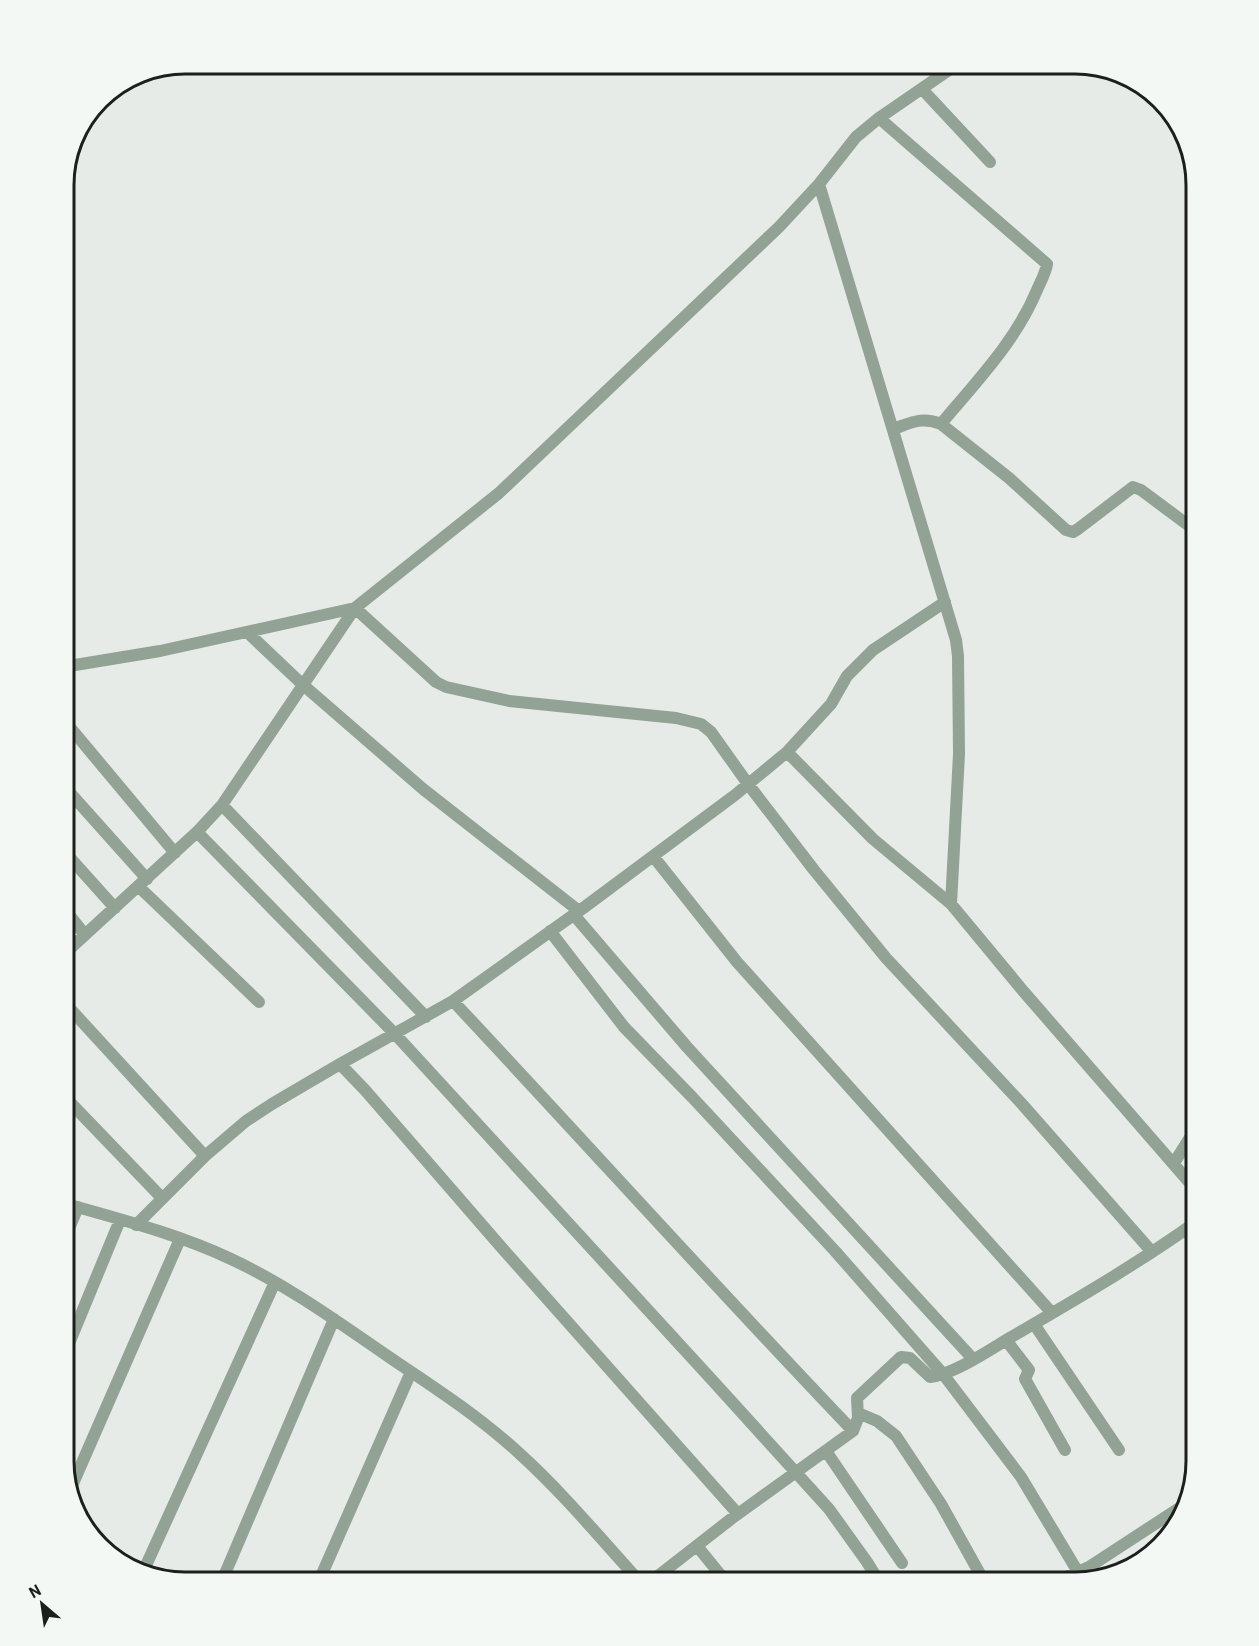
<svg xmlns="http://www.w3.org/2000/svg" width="1259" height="1646" font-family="Barlow,sans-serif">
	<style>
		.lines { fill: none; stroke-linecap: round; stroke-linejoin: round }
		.street { stroke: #92a295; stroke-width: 12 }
		.rim { fill: none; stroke: #1d1f1d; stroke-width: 3 }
	</style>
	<rect width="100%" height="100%" fill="#e6ebe7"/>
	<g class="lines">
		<!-- street -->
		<path class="street" d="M 922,89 L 990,162
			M 879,118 L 1047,264 C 1046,272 1041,281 1037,290 C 1016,341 976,382 941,424
			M 819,184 L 956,640 L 958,656 L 959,754 L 951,904 L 1024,992 L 1196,1190
			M 893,429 C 911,423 922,416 941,424 L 1009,478 L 1066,530 L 1073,532 L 1078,529 L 1133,487 L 1141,490 L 1196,531
			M 247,632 L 302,684 L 423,789 L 579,911
			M 63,667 L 160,651 L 355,608 L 436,682 L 446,687 L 509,701 L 676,718 L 701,724 L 711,732 L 748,784 L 814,870 L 886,958 L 1022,1104 L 1152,1252
			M 63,719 L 175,853
			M 787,752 L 873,839 L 951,904
			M 63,785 L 147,879
			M 222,805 L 426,1017
			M 197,832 L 395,1034 L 713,1381 L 829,1509 L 867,1562 L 880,1583
			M 63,850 L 115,908
			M 653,856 L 737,962 L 1052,1313
			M 138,886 L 259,1002
			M 63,907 L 85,935
			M 574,915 L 687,1047 L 973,1359
			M 550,931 L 624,1027 L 692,1097 L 835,1251 L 943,1374 L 1021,1477 L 1078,1572
			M 63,955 L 197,832 L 222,805 L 355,608 L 499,493 L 779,227 L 819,184 L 856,137 L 879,118 L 959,63
			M 63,1001 L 205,1156
			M 453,1001 C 587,1144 718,1290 853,1431
			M 340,1064 L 365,1090 L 502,1248 L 738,1514
			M 63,1095 L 162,1198
			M 1174,1163 L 1196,1128
			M 63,1203 C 119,1219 178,1234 231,1259 C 287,1285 338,1322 389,1357 C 434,1387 480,1417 520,1454 C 563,1493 601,1539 641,1583
			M 136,1225 L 205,1156 L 246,1121 L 272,1104 L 340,1064 L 453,1001 L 586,906 L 735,795 L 787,752 L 831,704 L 847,676 L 873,650 L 945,602
			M 1185,1230 L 1196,1241
			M 63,1243 L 78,1207
			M 1034,1324 L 1119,1450
			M 1006,1340 L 1029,1370 L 1025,1379 L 1065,1450
			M 63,1358 L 120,1220
			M 858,1413 L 877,1421 L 896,1436 L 941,1504 L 985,1583
			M 826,1451 L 902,1563
			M 71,1488 L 180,1239
			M 697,1546 L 727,1583
			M 143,1572 L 275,1282
			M 221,1583 L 334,1319
			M 318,1583 L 411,1372
			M 649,1583 L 731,1519 L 853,1431 L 858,1418 L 857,1398 L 901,1357 L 910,1358 L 930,1377 C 952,1375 988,1351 1008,1339 C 1071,1302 1136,1265 1196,1222
			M 1052,1583 L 1089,1567 L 1184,1505"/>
	</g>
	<!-- crop -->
	<path d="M0 0H1259V1646H0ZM185 74H1075A111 111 0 0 1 1186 185V1461A111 111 0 0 1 1075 1572H185A111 111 0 0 1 74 1461V185A111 111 0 0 1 185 74Z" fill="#f4f8f4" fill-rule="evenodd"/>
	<path class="rim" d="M185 74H1075A111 111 0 0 1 1186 185V1461A111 111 0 0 1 1075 1572H185A111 111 0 0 1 74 1461V185A111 111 0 0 1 185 74Z"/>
	<!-- north arrow -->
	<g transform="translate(42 1604) rotate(331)" stroke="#f4f8f4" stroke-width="4.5" paint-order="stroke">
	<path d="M0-4.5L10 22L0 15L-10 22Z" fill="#1d1f1d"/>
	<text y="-9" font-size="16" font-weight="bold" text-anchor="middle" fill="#1d1f1d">N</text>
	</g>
</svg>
